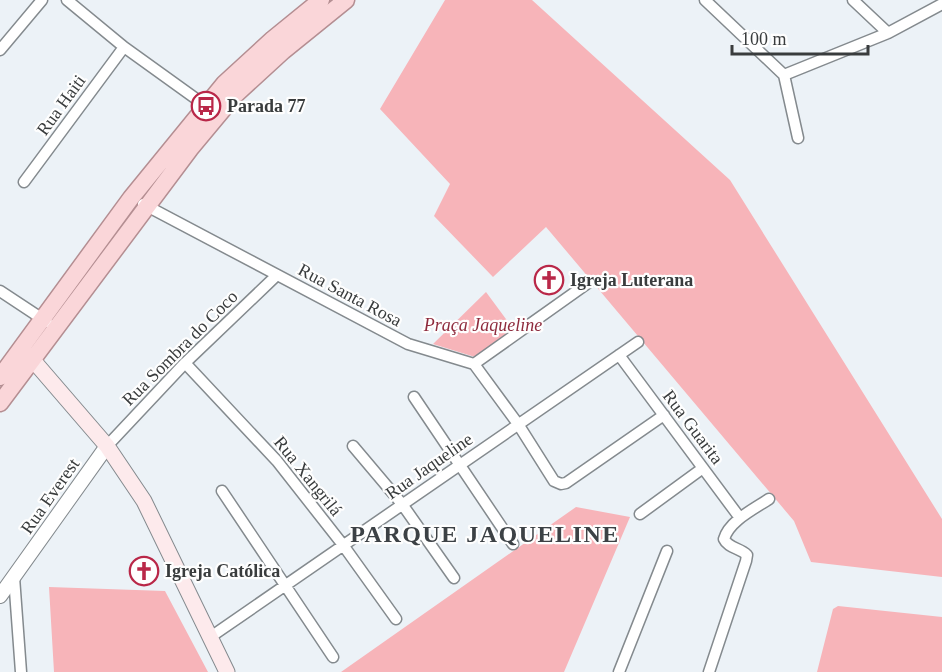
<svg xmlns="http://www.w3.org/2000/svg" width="942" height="672" font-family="Georgia,serif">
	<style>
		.green { fill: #f7b4b9 }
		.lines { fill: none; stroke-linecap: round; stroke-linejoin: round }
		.minor-casing { stroke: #848a8e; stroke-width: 13 }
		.tertiary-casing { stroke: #848a8e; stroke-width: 16 }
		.secondary-casing { stroke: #848a8e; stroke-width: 17 }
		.primary-casing { stroke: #b48e92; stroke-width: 19 }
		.minor { stroke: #fff; stroke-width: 10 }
		.tertiary { stroke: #fff; stroke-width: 14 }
		.secondary { stroke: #fdeaec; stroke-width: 15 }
		.primary { stroke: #fad6d9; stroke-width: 16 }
		.labels { text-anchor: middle; stroke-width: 4.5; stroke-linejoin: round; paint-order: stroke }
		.street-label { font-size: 18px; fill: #393c3d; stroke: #fefefe }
		.poi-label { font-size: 18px; font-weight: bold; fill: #393c3d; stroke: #fefefe; text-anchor: start }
		.park-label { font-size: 18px; font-style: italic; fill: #8e2b3d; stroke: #fefefe }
		.district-label { font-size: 24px; font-weight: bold; letter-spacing: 1.5px; fill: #3c4145; stroke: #fefefe }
	</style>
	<rect width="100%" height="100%" fill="#ecf2f7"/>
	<!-- green -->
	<path class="green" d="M 445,0 L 532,0 L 730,180 L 942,519 L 942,577 L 811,562 L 794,521 L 546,227 L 493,277 L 434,216 L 450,184 L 380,109 Z
		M 486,292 L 514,330 L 475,357 L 433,344 Z
		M 576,507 L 630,517 L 564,672 L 341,672 Z
		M 49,587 L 165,591 L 208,672 L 54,672 Z
		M 838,606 L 942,617 L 942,672 L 817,672 L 833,609 Z"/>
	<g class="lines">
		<!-- minor casing -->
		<g class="minor-casing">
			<path id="minor" d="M 67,0 L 124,47 L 206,106
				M 705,0 L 784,75 L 798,138
				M 853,0 L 888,33
				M 0,50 L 42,0
				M 784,75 L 888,33 L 942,4
				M 24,182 L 124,47
				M 143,204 L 408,344 L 474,364 L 518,424 L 554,481 L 561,484 L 566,483 L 664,415
				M 0,291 L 47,322
				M 619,355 L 740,518
				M 185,363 L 277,461 L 343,545 L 396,619
				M 474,364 L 588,283
				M 414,397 L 513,544
				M 107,446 L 185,363 L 277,275
				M 353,446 L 402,504 L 454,578
				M 222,491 L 333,657
				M 640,514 L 703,468
				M 14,577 L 21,672
				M 209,638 L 638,342
				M 619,672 L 667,551
				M 709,672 L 746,561 L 747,555 C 740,548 728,548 724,539 C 729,521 754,509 769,499"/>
		</g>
		<!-- tertiary casing -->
		<g class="tertiary-casing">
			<path id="tertiary" d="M 0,596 L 107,446"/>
		</g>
		<!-- secondary casing -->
		<g class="secondary-casing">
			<path id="secondary" d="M 32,359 L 107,446 L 144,501 L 227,672"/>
		</g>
		<!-- primary casing -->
		<g class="primary-casing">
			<path id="primary" d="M 0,377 L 131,198 L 224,84 L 273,39 L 321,0
				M 0,403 L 190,149 L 235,95 L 283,51 L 346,0"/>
		</g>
		<!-- minor -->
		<use href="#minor" class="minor"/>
		<!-- tertiary -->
		<use href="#tertiary" class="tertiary"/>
		<!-- secondary -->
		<use href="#secondary" class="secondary"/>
		<!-- primary -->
		<use href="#primary" class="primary"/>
	</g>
	<!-- icons -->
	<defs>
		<g id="bus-ring" transform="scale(1.5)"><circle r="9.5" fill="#fefefe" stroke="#b92748" stroke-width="1.5"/><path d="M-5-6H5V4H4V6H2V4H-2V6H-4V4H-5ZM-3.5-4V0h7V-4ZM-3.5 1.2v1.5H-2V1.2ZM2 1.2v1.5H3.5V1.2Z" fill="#b92748"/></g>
		<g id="church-ring" transform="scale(1.5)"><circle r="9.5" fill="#fefefe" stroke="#b92748" stroke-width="1.5"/><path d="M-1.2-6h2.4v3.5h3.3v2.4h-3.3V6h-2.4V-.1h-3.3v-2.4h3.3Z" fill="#b92748"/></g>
	</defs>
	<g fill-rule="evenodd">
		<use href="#bus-ring" x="206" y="106"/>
		<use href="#church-ring" x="549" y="280"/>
		<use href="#church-ring" x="144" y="571"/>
	</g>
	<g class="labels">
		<!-- street labels -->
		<g class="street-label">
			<text transform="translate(61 105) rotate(-54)" y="6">Rua Haiti</text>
			<text transform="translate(350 295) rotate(28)" y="6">Rua Santa Rosa</text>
			<text transform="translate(180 348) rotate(-45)" y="6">Rua Sombra do Coco</text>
			<text transform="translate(693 427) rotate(53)" y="6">Rua Guarita</text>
			<text transform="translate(429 466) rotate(-35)" y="6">Rua Jaqueline</text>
			<text transform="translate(308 476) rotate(51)" y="6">Rua Xangrilá</text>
			<text transform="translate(50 496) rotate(-55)" y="6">Rua Everest</text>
		</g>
		<!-- poi labels -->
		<g class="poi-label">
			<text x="227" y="112">Parada 77</text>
			<text x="570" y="286">Igreja Luterana</text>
			<text x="165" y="577">Igreja Católica</text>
		</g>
		<!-- park labels -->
		<g class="park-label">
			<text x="483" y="331">Praça Jaqueline</text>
		</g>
		<!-- district labels -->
		<g class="district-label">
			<text x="485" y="542">PARQUE JAQUELINE</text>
		</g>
	</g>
	<!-- scale -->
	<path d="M732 45v9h136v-9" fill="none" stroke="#393c3d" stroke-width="3"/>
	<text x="741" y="45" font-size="18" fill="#393c3d" stroke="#fefefe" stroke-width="4.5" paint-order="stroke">100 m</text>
</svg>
